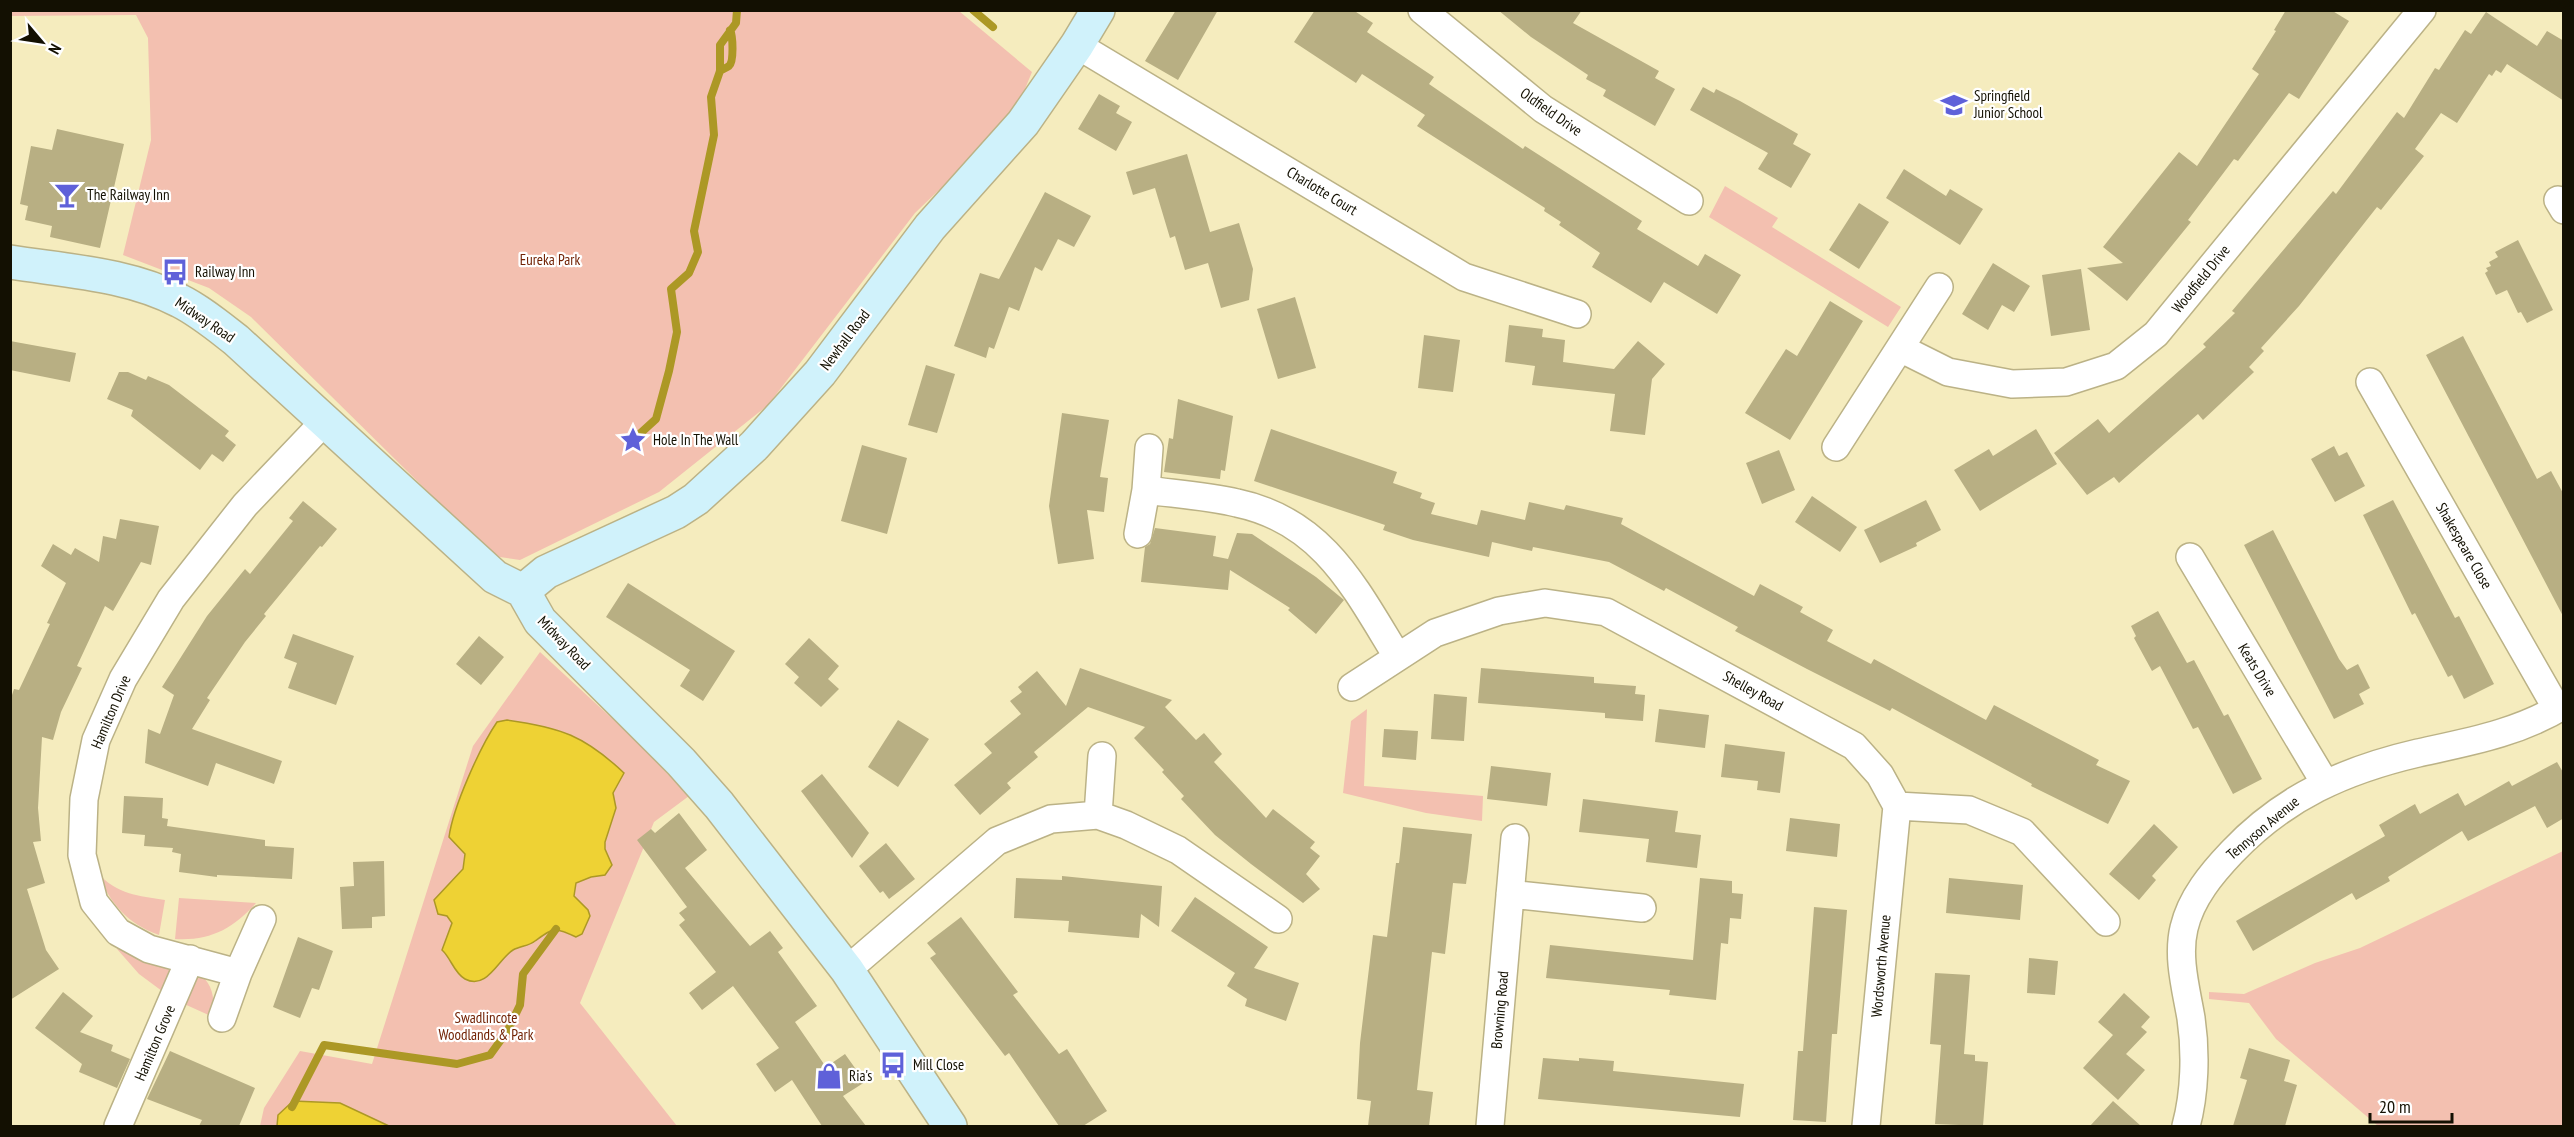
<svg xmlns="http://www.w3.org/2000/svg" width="2574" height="1137" font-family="'PT Sans Narrow',sans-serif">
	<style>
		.green { fill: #f3c0b0 }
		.water { fill: #eed234; stroke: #ac9825; stroke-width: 1.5 }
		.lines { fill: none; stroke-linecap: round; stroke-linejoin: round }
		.stream { stroke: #ac9825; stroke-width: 8 }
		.building { fill: #b8af83 }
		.minor-casing { stroke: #bbb286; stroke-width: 30 }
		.secondary-casing { stroke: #bbb286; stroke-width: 36 }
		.minor { stroke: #fff; stroke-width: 27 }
		.secondary { stroke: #d0f2fb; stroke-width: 33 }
		.labels { text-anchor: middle; stroke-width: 4.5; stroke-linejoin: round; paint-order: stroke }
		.poi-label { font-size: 15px; fill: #131002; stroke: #fff; text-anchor: start }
		.street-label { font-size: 15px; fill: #131002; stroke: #fff }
		.park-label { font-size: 15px; fill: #722305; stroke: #fff }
	</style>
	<rect width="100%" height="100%" fill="#f5ecbe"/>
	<!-- green -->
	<path class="green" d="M 10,11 L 959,11 L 1032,72 L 1012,120 L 915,213 L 768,405 L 659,492 L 520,560 L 500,557 L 483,546 L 251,317 L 209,288 L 123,255 L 151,140 L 148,38 L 136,15 L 11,16 Z
		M 1725,186 L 1778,218 L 1772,227 L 1901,307 L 1888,327 L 1709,217 Z
		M 540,652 L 630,735 L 689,796 L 654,822 L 580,1003 L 677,1126 L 260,1126 L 264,1108 L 300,1051 L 372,1064 L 473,746 Z
		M 1367,709 L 1364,786 L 1483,796 L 1482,821 L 1426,813 L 1343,793 L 1351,721 Z
		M 2563,851 L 2563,1126 L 2378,1126 L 2276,1039 L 2249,1003 L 2209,999 L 2209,992 L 2244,994 L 2315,963 L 2360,948 Z
		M 98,873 C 116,894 139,896 165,900 L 159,935 C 128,924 110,904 98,873 Z
		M 179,898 L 256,903 C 233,929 210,941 175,939 Z
		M 124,942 L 174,969 L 166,994 L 139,974 L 117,949 Z
		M 197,972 C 213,983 215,998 213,1017 L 182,1003 Z"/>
	<!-- water -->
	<path class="water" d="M 507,720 C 560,727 585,736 624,773 L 613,793 L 616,808 L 605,842 L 605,849 L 612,865 L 605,875 L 591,877 L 576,883 L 574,896 L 588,910 L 590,916 L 582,934 L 576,937 C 554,926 553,928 535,941 C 529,946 520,946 513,950 C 499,958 487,991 465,979 C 454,973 451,958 442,950 L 452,923 L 447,916 L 438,914 L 434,900 L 463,869 L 465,854 L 449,837 C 453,807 480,747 497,722 Z
		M 293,1101 L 340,1103 L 389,1126 L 277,1126 L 278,1115 Z"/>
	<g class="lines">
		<!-- stream -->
		<path class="stream" d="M 973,10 L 993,27
			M 720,71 C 723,69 726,68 729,66 C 734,62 733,36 730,30
			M 633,440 L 656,419 L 669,371 L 677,332 L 671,289 L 689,273 L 698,252 L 694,231 L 714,135 L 711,97 L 720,71 L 720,45 L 736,23 L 737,10
			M 292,1107 L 324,1045 L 457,1064 L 490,1055 L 508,1030 L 520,1005 L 523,974 L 556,929"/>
	</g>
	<!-- building -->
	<path class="building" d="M 1176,10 L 1218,10 L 1178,80 L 1145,61 Z
		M 1315,10 L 1353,10 L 1373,23 L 1367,32 L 1434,77 L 1429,84 L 1523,149 L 1525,146 L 1642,221 L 1637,229 L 1698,266 L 1705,254 L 1741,275 L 1717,314 L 1664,282 L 1651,303 L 1592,267 L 1600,253 L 1559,225 L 1561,222 L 1544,211 L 1545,208 L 1417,126 L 1425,115 L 1362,74 L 1356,83 L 1294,42 Z
		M 1498,10 L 1582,10 L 1573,23 L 1659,71 L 1655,78 L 1675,89 L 1655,126 L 1603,96 L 1606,90 L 1586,79 L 1588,75 L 1531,37 Z
		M 2286,10 L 2331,10 L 2349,21 L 2299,99 L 2289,93 L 2238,161 L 2234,159 L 2188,220 L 2191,222 L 2127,301 L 2087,268 L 2123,263 L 2103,247 L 2179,152 L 2197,166 L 2259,74 L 2252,69 L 2276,31 L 2274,30 Z
		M 2486,12 L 2537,46 L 2547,31 L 2564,41 L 2564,101 L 2507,64 L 2501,73 L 2496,70 L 2492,76 L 2489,74 L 2457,123 L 2441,113 L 2415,149 L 2424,156 L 2381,210 L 2377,207 L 2299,306 L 2261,348 L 2264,351 L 2249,367 L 2254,372 L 2203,420 L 2198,414 L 2119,483 L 2114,477 L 2087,495 L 2054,453 L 2098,419 L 2109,433 L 2206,347 L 2203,344 L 2235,313 L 2232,311 L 2333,191 L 2336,194 L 2397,112 L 2404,118 L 2435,68 L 2439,70 L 2465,30 L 2471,34 Z
		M 1703,87 L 1714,93 L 1716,89 L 1740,101 L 1798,134 L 1793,144 L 1811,154 L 1791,188 L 1758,169 L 1768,153 L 1690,110 Z
		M 1099,94 L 1120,106 L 1116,113 L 1132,122 L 1116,151 L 1078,129 Z
		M 57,129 L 124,144 L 100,248 L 50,237 L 52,226 L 25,220 L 28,206 L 20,204 L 31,146 L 52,150 Z
		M 1187,154 L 1210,232 L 1239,223 L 1253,269 L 1249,300 L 1221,308 L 1208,263 L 1185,270 L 1175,236 L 1170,238 L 1155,188 L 1133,195 L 1126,172 Z
		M 1904,169 L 1946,196 L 1950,189 L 1983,209 L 1960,245 L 1886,198 Z
		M 1045,192 L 1091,216 L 1074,247 L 1058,239 L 1042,271 L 1035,267 L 1019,311 L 1009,307 L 994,349 L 989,347 L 986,358 L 954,346 L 980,273 L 999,279 Z
		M 1859,203 L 1889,222 L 1859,269 L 1829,250 Z
		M 2518,240 L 2553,310 L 2527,323 L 2521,312 L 2518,313 L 2507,290 L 2496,295 L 2485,273 L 2488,271 L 2486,268 L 2491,266 L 2489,262 L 2498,257 L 2495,252 Z
		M 1993,263 L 2030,286 L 2014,312 L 2002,305 L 1988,330 L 1962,314 Z
		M 2081,269 L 2090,330 L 2051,336 L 2042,275 Z
		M 1295,297 L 1316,368 L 1278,379 L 1257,309 Z
		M 1830,301 L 1863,321 L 1790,440 L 1745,413 L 1786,349 L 1797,356 Z
		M 1509,325 L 1543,329 L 1542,337 L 1565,340 L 1563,362 L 1614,369 L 1638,341 L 1665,364 L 1652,379 L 1645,435 L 1610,431 L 1615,394 L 1532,385 L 1535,366 L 1505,362 Z
		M 1424,335 L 1460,340 L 1453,392 L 1418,388 Z
		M 2463,336 L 2537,479 L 2551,471 L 2564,495 L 2564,618 L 2426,355 Z
		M 10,341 L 76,353 L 70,382 L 10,370 Z
		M 926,365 L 955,374 L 937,433 L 908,425 Z
		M 119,372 L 128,372 L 146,380 L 148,376 L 169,385 L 229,431 L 225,436 L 236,445 L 223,462 L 212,454 L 200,470 L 131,416 L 133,410 L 107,399 Z
		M 1178,399 L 1233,416 L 1225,471 L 1221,470 L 1220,479 L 1164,472 L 1169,438 L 1173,439 Z
		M 1062,413 L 1109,420 L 1100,477 L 1108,478 L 1104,512 L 1087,510 L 1094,559 L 1058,564 L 1049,506 Z
		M 1271,429 L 1397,472 L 1393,483 L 1422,493 L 1420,498 L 1435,503 L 1431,514 L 1477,525 L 1481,510 L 1525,520 L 1529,502 L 1564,510 L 1566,505 L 1623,518 L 1621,524 L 1754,596 L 1760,584 L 1803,607 L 1800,612 L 1833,630 L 1827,641 L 1871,664 L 1874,659 L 1986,720 L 1994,705 L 2099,760 L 2096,765 L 2130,781 L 2108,824 L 2031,786 L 2032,784 L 1892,708 L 1890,711 L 1807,669 L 1735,631 L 1738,627 L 1666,588 L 1664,591 L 1609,562 L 1533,547 L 1532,551 L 1492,542 L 1489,557 L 1413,540 L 1383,530 L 1385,525 L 1254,481 Z
		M 2036,429 L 2057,464 L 1980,511 L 1954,470 L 1989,449 L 1993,456 Z
		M 862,445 L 907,458 L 887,534 L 841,521 Z
		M 2334,446 L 2339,456 L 2347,452 L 2365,486 L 2335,502 L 2311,459 Z
		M 1779,450 L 1795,490 L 1762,504 L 1746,463 Z
		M 1812,496 L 1857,527 L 1840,552 L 1795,522 Z
		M 1926,500 L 1941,530 L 1916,543 L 1917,546 L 1880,563 L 1864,530 Z
		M 2393,500 L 2455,618 L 2459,616 L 2494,684 L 2464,699 L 2452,675 L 2448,677 L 2415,613 L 2412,615 L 2363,515 Z
		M 303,501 L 337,529 L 322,547 L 320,546 L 264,614 L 266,616 L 245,642 L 207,698 L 210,700 L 192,729 L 282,761 L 274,784 L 216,763 L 208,786 L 145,763 L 148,729 L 160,734 L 174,695 L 162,687 L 207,616 L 245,569 L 250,574 L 293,521 L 289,518 Z
		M 120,519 L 159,526 L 151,565 L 141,562 L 113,611 L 105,606 L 77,666 L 82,668 L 61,712 L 53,740 L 42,737 L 38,808 L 41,841 L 33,842 L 45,883 L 27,889 L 46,950 L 59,969 L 10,1000 L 10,701 L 14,689 L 19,690 L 50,624 L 47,623 L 66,583 L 41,566 L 53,544 L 71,555 L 75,548 L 99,562 L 103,536 L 116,539 Z
		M 1155,528 L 1216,536 L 1213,556 L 1228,559 L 1237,533 L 1252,534 L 1316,577 L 1344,600 L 1316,634 L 1288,610 L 1290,608 L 1230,570 L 1228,590 L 1141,582 L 1145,547 L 1150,544 Z
		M 2273,530 L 2339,659 L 2347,670 L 2358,664 L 2370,688 L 2359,694 L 2364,704 L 2334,719 L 2244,545 Z
		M 628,583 L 735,651 L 703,701 L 680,686 L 690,670 L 606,617 Z
		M 2158,611 L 2187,663 L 2194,660 L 2224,716 L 2228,714 L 2262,779 L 2233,794 L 2198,727 L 2193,729 L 2160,666 L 2152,671 L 2134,638 L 2136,636 L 2131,626 Z
		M 293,634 L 354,656 L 336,705 L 288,688 L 297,663 L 284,658 Z
		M 479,636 L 504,657 L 481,685 L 456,664 Z
		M 809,638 L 839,666 L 828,679 L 839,689 L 821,707 L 794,683 L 799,677 L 785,664 Z
		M 1080,668 L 1172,700 L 1165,707 L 1196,740 L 1204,733 L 1222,754 L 1214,762 L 1266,818 L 1273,809 L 1315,842 L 1310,848 L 1320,856 L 1306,874 L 1320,889 L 1303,903 L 1251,864 L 1215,835 L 1181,799 L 1184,796 L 1162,772 L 1164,770 L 1134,738 L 1145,727 L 1088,707 L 1034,752 L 1038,757 L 1007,783 L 1011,788 L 980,815 L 954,785 L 992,753 L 984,744 L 1021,714 L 1010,701 L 1022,692 L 1018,687 L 1037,671 L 1066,706 Z
		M 1481,668 L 1594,677 L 1594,683 L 1636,686 L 1635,694 L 1645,695 L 1643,721 L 1605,718 L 1605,713 L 1478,703 Z
		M 1434,694 L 1467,697 L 1464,741 L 1431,739 Z
		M 1659,709 L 1709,715 L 1705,748 L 1655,742 Z
		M 898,720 L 929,739 L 898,787 L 868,767 Z
		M 1384,729 L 1418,731 L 1416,760 L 1382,757 Z
		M 1725,744 L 1785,752 L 1780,793 L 1757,790 L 1758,781 L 1721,777 Z
		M 2557,762 L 2564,774 L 2564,818 L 2547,828 L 2535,806 L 2468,841 L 2462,831 L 2388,877 L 2390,881 L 2356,900 L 2352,893 L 2253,951 L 2236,921 L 2385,836 L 2379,825 L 2415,804 L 2420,814 L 2458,793 L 2465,806 L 2509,781 L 2512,786 Z
		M 1491,766 L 1551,773 L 1547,806 L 1487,799 Z
		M 822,774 L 869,833 L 852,858 L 801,791 Z
		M 124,796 L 163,798 L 162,818 L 168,819 L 167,826 L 265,840 L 265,846 L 294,848 L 292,879 L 217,875 L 217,877 L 179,872 L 181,854 L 172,852 L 173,848 L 144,846 L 145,835 L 122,833 Z
		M 1583,799 L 1678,811 L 1675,832 L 1701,835 L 1697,868 L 1646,862 L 1649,839 L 1579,832 Z
		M 679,813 L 707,850 L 685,868 L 750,946 L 770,931 L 783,948 L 778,952 L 817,1006 L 795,1022 L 826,1067 L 845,1054 L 865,1082 L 843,1096 L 866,1126 L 822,1126 L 792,1080 L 775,1092 L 756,1064 L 779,1048 L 733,986 L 702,1010 L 689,993 L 716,972 L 679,925 L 685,920 L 679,913 L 687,907 L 637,840 L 651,829 L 655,833 Z
		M 1790,818 L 1840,824 L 1837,857 L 1786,851 Z
		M 2154,824 L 2178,847 L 2152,876 L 2156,880 L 2139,900 L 2109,874 Z
		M 1403,827 L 1472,834 L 1468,870 L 1466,884 L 1453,883 L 1445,954 L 1432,952 L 1417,1090 L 1433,1092 L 1429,1126 L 1368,1126 L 1371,1101 L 1357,1099 L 1360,1043 L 1373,935 L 1387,937 L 1396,863 L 1399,863 Z
		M 886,843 L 915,879 L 889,899 L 883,891 L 880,893 L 859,866 Z
		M 384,861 L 385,916 L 372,917 L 372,928 L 342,929 L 340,887 L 354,886 L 353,862 Z
		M 1062,876 L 1162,886 L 1159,927 L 1141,914 L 1139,938 L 1068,932 L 1069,921 L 1014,918 L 1016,878 L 1062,880 Z
		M 1700,878 L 1732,881 L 1732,893 L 1743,894 L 1741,919 L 1730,918 L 1728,944 L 1721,943 L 1716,1000 L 1669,995 L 1670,990 L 1546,978 L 1550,945 L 1693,960 Z
		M 1949,878 L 2023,885 L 2020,920 L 1946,913 Z
		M 1195,897 L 1268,947 L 1254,968 L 1299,983 L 1286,1021 L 1245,1006 L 1247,999 L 1227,986 L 1235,973 L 1171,931 Z
		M 1814,907 L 1847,910 L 1837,1034 L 1832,1034 L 1826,1122 L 1793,1120 L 1798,1051 L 1803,1051 Z
		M 961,917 L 1018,992 L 1013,995 L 1059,1054 L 1067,1049 L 1107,1111 L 1083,1126 L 1059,1126 L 1009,1053 L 1005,1056 L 930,958 L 936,954 L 927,943 Z
		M 298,937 L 333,951 L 319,990 L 312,988 L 300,1018 L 273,1007 Z
		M 2029,958 L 2058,961 L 2055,995 L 2027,993 Z
		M 1935,973 L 1970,975 L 1964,1054 L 1975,1055 L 1975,1061 L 1988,1062 L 1983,1126 L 1935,1124 L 1941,1045 L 1930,1044 Z
		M 63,992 L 93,1016 L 80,1032 L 113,1045 L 111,1051 L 130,1059 L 117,1088 L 79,1072 L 82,1064 L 35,1028 Z
		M 2124,993 L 2150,1017 L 2141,1027 L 2147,1032 L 2126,1054 L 2145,1070 L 2118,1100 L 2083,1068 L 2113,1035 L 2098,1022 Z
		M 2249,1048 L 2290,1060 L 2284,1081 L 2297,1085 L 2285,1126 L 2233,1126 L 2247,1080 L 2240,1078 Z
		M 170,1051 L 255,1088 L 239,1126 L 199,1126 L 202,1120 L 147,1099 Z
		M 1543,1058 L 1579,1061 L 1579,1058 L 1614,1061 L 1613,1071 L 1744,1084 L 1740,1117 L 1538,1099 Z
		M 2113,1101 L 2141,1126 L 2090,1126 Z"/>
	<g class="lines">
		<!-- minor casing -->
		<g class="minor-casing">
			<path id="minor" d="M 1422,10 L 1543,109 L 1689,201
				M 1077,45 L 1464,277 L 1577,314
				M 2558,200 L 2564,210
				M 1900,348 L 1948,372 L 2012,384 L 2066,382 L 2116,366 L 2156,334 L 2422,10
				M 2370,382 L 2557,709
				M 1836,447 L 1939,287
				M 1146,490 C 1176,494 1207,496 1237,503 C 1323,521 1355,588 1397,656
				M 1138,534 L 1146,490 L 1149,448
				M 2190,557 L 2325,783
				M 1352,687 L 1435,633 L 1499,611 L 1545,603 L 1606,612 L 1854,746 L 1880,775 L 1897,806 L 1969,810 L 2022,832 L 2106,922
				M 1098,815 L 1102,756
				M 1510,894 L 1642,908
				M 847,970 L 997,841 L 1051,819 L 1098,815 L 1126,825 L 1178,850 L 1278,919
				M 238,973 L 149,949 L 118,932 L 94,902 L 82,855 L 84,799 L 96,740 L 123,679 L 171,599 L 245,505 L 324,422
				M 222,1018 L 238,973 L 262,919
				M 118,1126 L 190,959
				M 1490,1126 L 1515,838
				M 1866,1126 L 1897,806
				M 2186,1126 C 2195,1093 2196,1052 2191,1018 C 2186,989 2177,957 2184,928 C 2191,898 2212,873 2232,852 C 2284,797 2345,770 2418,753 C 2468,742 2519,733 2564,705"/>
		</g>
		<!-- secondary casing -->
		<g class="secondary-casing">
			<path id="secondary" d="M 10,262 C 67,271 129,274 180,301 C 200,311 218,326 236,340 L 495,577 L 523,591 L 540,621 L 681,762 L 719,805 L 847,970 L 950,1126
				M 523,591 L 546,572 L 676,512 L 696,499 L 754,446 L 820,373 L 930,227 L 1023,123 L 1077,45 L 1098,10"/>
		</g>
		<!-- minor -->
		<use href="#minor" class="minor"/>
		<!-- secondary -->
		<use href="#secondary" class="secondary"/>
	</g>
	<!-- icons -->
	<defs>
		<g id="school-bare" transform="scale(2.07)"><path d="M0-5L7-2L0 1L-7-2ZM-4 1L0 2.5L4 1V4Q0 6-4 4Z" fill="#5f61d9" stroke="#fff" stroke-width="2.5" paint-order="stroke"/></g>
		<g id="bar-bare" transform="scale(2.07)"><path d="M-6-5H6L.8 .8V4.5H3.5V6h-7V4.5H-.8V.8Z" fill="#5f61d9" stroke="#fff" stroke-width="2.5" paint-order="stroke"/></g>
		<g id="bus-bare" transform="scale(2.07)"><path d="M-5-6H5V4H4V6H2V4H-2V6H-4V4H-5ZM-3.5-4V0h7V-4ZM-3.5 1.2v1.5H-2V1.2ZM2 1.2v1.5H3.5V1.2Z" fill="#5f61d9" stroke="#fff" stroke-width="2.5" paint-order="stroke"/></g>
		<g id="sight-bare" transform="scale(2.07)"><path d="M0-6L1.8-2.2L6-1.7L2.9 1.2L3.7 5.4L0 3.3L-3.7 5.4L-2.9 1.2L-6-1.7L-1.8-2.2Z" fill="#5f61d9" stroke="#fff" stroke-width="2.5" paint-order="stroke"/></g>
		<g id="shop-bare" transform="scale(2.07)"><path d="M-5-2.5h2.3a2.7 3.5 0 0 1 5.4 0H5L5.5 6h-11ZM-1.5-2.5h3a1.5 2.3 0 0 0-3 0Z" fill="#5f61d9" stroke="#fff" stroke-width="2.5" paint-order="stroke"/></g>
	</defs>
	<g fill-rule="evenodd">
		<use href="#school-bare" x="1954" y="105"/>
		<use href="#bar-bare" x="67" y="195"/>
		<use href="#bus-bare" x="175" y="272"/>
		<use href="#sight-bare" x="633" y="440"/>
		<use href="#bus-bare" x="893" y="1065"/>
		<use href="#shop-bare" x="829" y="1076"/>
	</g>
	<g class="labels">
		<!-- poi labels -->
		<g class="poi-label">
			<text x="1974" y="101">Springfield<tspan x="1974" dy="17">Junior School</tspan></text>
			<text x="87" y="200">The Railway Inn</text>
			<text x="195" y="277">Railway Inn</text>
			<text x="653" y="445">Hole In The Wall</text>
			<text x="913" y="1070">Mill Close</text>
			<text x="849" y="1081">Ria's</text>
		</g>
		<!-- street labels -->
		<g class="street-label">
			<text transform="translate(1551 112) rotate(35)" y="5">Oldfield Drive</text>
			<text transform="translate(1322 191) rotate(31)" y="5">Charlotte Court</text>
			<text transform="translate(2201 279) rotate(-51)" y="5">Woodfield Drive</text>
			<text transform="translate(205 320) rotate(34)" y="5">Midway Road</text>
			<text transform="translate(845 340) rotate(-53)" y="5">Newhall Road</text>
			<text transform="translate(2464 546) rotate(60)" y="5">Shakespeare Close</text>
			<text transform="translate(564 643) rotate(46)" y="5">Midway Road</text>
			<text transform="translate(2257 670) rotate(59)" y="5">Keats Drive</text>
			<text transform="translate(1753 691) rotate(29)" y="5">Shelley Road</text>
			<text transform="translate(111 712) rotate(-67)" y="5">Hamilton Drive</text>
			<text transform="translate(2263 828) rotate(-40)" y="5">Tennyson Avenue</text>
			<text transform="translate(1881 966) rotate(-85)" y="5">Wordsworth Avenue</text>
			<text transform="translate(1500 1010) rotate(-85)" y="5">Browning Road</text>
			<text transform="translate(155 1043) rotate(-67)" y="5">Hamilton Grove</text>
		</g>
		<!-- park labels -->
		<g class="park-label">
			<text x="550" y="265">Eureka Park</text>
			<text x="486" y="1023">Swadlincote<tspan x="486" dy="17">Woodlands &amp; Park</tspan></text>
		</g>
	</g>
	<!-- border -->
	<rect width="2574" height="1137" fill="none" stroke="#131002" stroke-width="24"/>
	<!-- north arrow -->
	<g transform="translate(42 42) rotate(119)" stroke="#ffffff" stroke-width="4.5" paint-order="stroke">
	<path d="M0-4.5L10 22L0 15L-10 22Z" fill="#131002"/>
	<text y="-9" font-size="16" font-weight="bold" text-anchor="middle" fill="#131002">N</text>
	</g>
	<!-- scale -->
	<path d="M2370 1113v9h82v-9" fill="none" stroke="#131002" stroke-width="3"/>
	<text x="2379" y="1113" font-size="18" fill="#131002" stroke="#ffffff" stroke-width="4.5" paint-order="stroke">20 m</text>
</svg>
